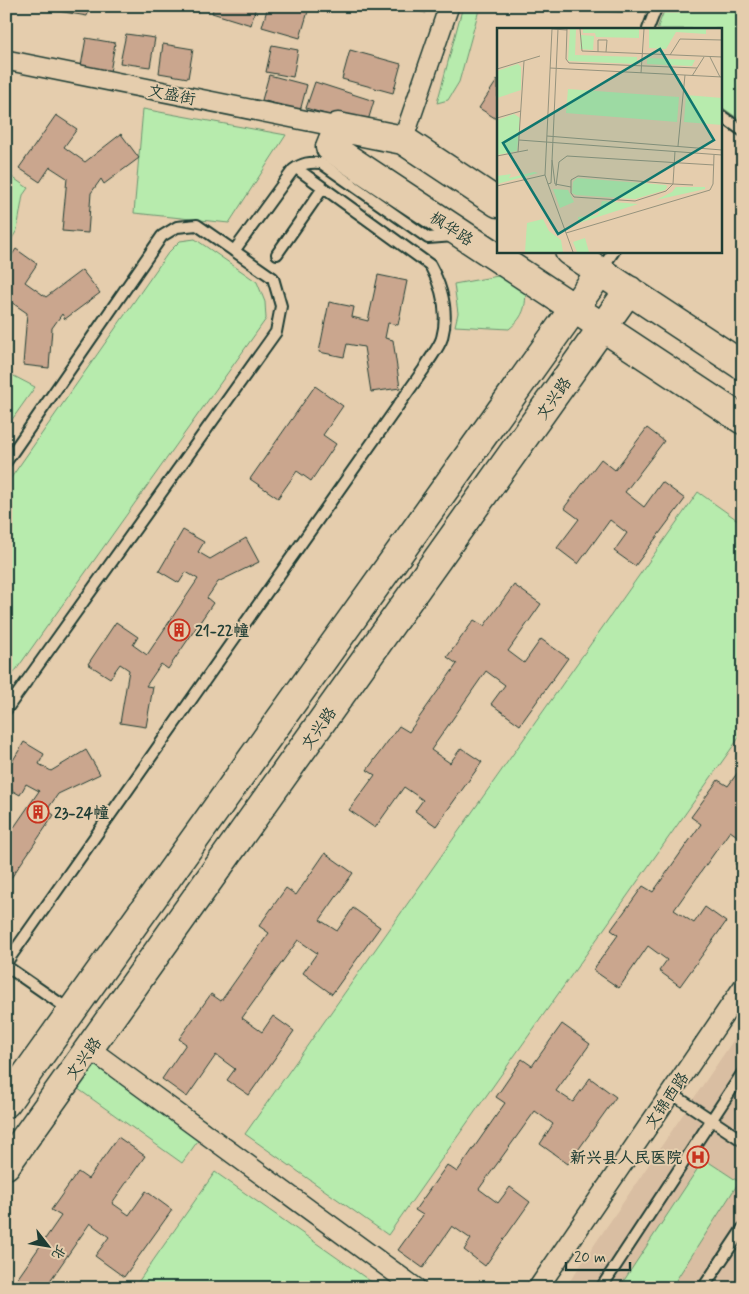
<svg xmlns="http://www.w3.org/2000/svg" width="749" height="1294" font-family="Mynerve,'LXGW WenKai TC',sans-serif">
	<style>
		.built { fill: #d9bea2 }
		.green { fill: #b7ebad; stroke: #6b9470 }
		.building { fill: #caa68e; stroke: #1f3d34 }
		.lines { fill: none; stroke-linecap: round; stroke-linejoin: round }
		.lane-casing { stroke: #1f3d34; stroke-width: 14 }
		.street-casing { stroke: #1f3d34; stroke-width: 22 }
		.secondary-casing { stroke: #1f3d34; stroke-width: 31 }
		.lane { stroke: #e5cdad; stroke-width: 10 }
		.street { stroke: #e5cdad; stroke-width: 19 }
		.secondary { stroke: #e5cdad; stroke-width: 28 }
		.labels { text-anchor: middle; stroke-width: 4; stroke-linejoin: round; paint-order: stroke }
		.street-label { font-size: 16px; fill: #1f3d34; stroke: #e5cdad }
		.poi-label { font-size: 16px; font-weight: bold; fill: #1f3d34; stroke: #e5cdad; text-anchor: start }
		.inset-road { fill: none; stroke: #96937d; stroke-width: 1 }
		.view { fill: #0f766e; fill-opacity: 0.15; stroke: #0f766e; stroke-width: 2.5 }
		.inset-edge { fill: none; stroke: #1f3d34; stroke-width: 2.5 }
	</style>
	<rect width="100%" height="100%" fill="#e5cdad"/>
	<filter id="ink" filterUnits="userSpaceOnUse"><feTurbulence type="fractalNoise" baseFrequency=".02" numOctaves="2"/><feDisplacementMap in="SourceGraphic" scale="10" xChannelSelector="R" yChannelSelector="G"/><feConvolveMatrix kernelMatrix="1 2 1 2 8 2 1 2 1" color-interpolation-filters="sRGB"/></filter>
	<g filter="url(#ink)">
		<!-- built -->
		<path class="built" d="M 743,1026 L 743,1288 L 565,1288 Z"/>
		<!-- green -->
		<path class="green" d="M 463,6 L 480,6 L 459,82 L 448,100 L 437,103 Z
			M 666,6 L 743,6 L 743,122 L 720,106 L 720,29 L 657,29 Z
			M 143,109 L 286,135 L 229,223 L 134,213 Z
			M 6,173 L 28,188 L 23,195 L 17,230 L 6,249 Z
			M 195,239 L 257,282 L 265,302 L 266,319 L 6,684 L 6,485 L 168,253 L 180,241 Z
			M 509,274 L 525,284 C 527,304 525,316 509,329 L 455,326 L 458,313 L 454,284 Z
			M 6,338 L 10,340 L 10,374 L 35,387 L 6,428 Z
			M 698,492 L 743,524 L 743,732 L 388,1235 L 245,1134 Z
			M 96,1042 L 210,1124 L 182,1163 L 67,1081 Z
			M 704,1159 L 739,1182 L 671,1288 L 619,1288 Z
			M 215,1172 L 373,1283 L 370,1288 L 134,1288 Z"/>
		<!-- building -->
		<path class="building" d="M 59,6 L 89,6 L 87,16 L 58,11 Z
			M 178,6 L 200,6 L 198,12 Z
			M 214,6 L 256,6 L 251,25 L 212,13 Z
			M 268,6 L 309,8 L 300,38 L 262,27 Z
			M 396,6 L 427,6 L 426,13 Z
			M 591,6 L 625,6 L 625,12 L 591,11 Z
			M 126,34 L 155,38 L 150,67 L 120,63 Z
			M 86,38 L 115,43 L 110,72 L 81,66 Z
			M 163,44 L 193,49 L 188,78 L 159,73 Z
			M 272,45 L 298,50 L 293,77 L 266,72 Z
			M 350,50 L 401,64 L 393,93 L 342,79 Z
			M 269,75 L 307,85 L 300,111 L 262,100 Z
			M 498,79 L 498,120 L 479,108 Z
			M 315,82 L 374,101 L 366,127 L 306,108 Z
			M 56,115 L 77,129 L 64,147 L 85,162 L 121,134 L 139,158 L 104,184 L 101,179 L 91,193 L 88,233 L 62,231 L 67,178 L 50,167 L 40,182 L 19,168 Z
			M 16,249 L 37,264 L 25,282 L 46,297 L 82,270 L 100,293 L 65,319 L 62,314 L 52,328 L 49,368 L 23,365 L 27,313 L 11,302 L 6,309 L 6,264 Z
			M 743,249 L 743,265 L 737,252 Z
			M 378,275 L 407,281 L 398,325 L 388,323 L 385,338 L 393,340 L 400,388 L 371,392 L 364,347 L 347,344 L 344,357 L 319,352 L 329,302 L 354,307 L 352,317 L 368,321 Z
			M 315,386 L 343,406 L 323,435 L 336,444 L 311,481 L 297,471 L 278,498 L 250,479 Z
			M 647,428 L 664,441 L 625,492 L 644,507 L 662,482 L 685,499 L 635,566 L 614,551 L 627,533 L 610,520 L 578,564 L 557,548 L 579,519 L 564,508 L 601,459 L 615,470 Z
			M 183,530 L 204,542 L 198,552 L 210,559 L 246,538 L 259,562 L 218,582 L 207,598 L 213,603 L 168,669 L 161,664 L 146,686 L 153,687 L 146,727 L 120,723 L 129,670 L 120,664 L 110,678 L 88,664 L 116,622 L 138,637 L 133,645 L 147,655 L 198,579 L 186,572 L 179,583 L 159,571 Z
			M 514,585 L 541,604 L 508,651 L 524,663 L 541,639 L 568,658 L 520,725 L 491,704 L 505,685 L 486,671 L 431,750 L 450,763 L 461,748 L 482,762 L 436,826 L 415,811 L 423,800 L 404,787 L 375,828 L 349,810 L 375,775 L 367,770 L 399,726 L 409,732 L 457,664 L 447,657 L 474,620 L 484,626 Z
			M 24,742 L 44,754 L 39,764 L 51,771 L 86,750 L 100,774 L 58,794 L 47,810 L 54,815 L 9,881 L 6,879 L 6,839 L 39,791 L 26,784 L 20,795 L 6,787 L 6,772 Z
			M 743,765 L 743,840 L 730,831 L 674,910 L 694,923 L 705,907 L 726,922 L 680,986 L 659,971 L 667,960 L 648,946 L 619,988 L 593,970 L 618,935 L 611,930 L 643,886 L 653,892 L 701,824 L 691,817 L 718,780 L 728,786 Z
			M 325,853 L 353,873 L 320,920 L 337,931 L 353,908 L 380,927 L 332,994 L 303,973 L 317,953 L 298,940 L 242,1018 L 262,1032 L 273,1016 L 294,1031 L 249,1095 L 227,1080 L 235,1069 L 216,1055 L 187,1097 L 162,1079 L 186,1044 L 179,1039 L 211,994 L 221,1001 L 269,933 L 259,926 L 286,888 L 296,895 Z
			M 743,853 L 743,870 L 735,864 Z
			M 562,1024 L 590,1044 L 556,1091 L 573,1102 L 590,1078 L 616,1097 L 568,1164 L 540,1144 L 553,1124 L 535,1111 L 479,1189 L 498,1203 L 510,1187 L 530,1202 L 485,1266 L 464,1250 L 471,1239 L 452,1226 L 423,1268 L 398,1250 L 423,1215 L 415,1210 L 447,1165 L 457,1172 L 505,1103 L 496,1097 L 522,1059 L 532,1066 Z
			M 118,1137 L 145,1156 L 112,1203 L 129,1215 L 146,1191 L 172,1210 L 124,1277 L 95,1256 L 109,1237 L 90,1223 L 45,1288 L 6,1288 L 6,1280 L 13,1285 L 61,1216 L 51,1210 L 78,1172 L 88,1179 Z"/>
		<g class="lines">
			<!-- lane casing -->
			<g class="lane-casing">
				<path id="lane" d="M 648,29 L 657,6
					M 720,115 L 743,131
					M 234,251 L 293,170 C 302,163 310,162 321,163 L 428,238 L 454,236
					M 277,254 L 323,188
					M 600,271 L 614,251
					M 6,462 L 162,236 L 177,227 L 197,225 L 273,278 L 281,306 L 276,332 L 6,710
					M 6,963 L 424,369 C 429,359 439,348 442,338 C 449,312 442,287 430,265 L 296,168
					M 6,966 L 71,1011
					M 671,1093 L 743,1141
					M 601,1288 L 743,1072
					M 703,1288 L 743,1228"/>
			</g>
			<!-- street casing -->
			<g class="street-casing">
				<path id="street" d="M 6,60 L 338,127
					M 403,140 L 449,6
					M 90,1049 L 416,1288
					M 538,1288 L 743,987"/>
			</g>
			<!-- secondary casing -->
			<g class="secondary-casing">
				<path id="secondary" d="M 498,203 L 403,140 L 338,127 L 330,147 L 743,420
					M 569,251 L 743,366
					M 6,1103 L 600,272
					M 6,1165 L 629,290"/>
			</g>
			<!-- lane -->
			<use href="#lane" class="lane"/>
			<!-- street -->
			<use href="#street" class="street"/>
			<!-- secondary -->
			<use href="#secondary" class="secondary"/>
		</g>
	</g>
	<!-- icons -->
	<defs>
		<g id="building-ring" transform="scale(1.125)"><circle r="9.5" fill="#e5cdad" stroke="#c8321e" stroke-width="1.5"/><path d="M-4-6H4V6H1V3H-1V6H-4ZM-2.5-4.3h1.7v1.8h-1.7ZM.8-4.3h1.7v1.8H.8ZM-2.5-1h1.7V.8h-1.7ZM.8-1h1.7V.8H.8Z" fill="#c8321e"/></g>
		<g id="hospital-ring" transform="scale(1.125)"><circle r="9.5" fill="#e5cdad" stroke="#c8321e" stroke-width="1.5"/><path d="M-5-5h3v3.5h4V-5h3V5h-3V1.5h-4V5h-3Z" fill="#c8321e"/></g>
	</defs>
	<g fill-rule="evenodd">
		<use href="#building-ring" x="179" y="630"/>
		<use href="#building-ring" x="38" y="812"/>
		<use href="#hospital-ring" x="698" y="1157"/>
	</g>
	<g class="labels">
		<!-- street labels -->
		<g class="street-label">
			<text transform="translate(172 94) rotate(11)" y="6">文盛街</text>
			<text transform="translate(452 228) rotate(33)" y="6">枫华路</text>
			<text transform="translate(553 398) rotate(-55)" y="6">文兴路</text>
			<text transform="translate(318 728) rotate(-55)" y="6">文兴路</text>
			<text transform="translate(83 1058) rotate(-54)" y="6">文兴路</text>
			<text transform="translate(666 1100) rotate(-56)" y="6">文锦西路</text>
		</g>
		<!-- poi labels -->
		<g class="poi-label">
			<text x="195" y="636">21-22幢</text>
			<text x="54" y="818">23-24幢</text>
			<text x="682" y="1163" text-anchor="end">新兴县人民医院</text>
		</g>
	</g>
	<!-- overview -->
	<g transform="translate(497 28)">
		<rect width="225" height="225" fill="#e5cdad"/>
		<path d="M 73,1 L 79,1 L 78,27 L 140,29 L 140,36 L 71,33 ZM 86,1 L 142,1 L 142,10 L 99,9 L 98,5 L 86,5 ZM 152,1 L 209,1 L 209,6 L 179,4 L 169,21 L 152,20 ZM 84,7 L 97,8 L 96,22 L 83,21 ZM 150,30 L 198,32 L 195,38 L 150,36 ZM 21,36 L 24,39 L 24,62 L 0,70 L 0,43 ZM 71,61 L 182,69 L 180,94 L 69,85 ZM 189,67 L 225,70 L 225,97 L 187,94 ZM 17,86 L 23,90 L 20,123 L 0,127 L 0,92 ZM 37,144 L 41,145 L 0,156 L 0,148 L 14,146 L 12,150 ZM 80,150 L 169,157 L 170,159 L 168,162 L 138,171 L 79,167 L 75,165 L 76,154 ZM 179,159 L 208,159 L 208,161 L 159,172 L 175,164 ZM 56,161 L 71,162 L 77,174 L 63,180 ZM 105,173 L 141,176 L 82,195 L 81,189 L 101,187 ZM 46,191 L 52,203 L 64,212 L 66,224 L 28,224 L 30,195 ZM 88,210 L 92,224 L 80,224 L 76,214 Z" fill="#b7ebad"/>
		<path class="inset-road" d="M 55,1 L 48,147 L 51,156 L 54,155 L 61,1M 55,1 L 70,2M 70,1 L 69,31 L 72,35 L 200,40M 83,1 L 85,23 L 225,29M 101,24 L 101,12 L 110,12 L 109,24M 173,27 L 183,11 L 225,12M 213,29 L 223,49M 53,40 L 225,49M 0,41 L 43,28M 144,45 L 147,1M 195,48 L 207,29M 0,90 L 24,83M 50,108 L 225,122M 22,112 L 225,127M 181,118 L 188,47M 178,123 L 176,156 L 169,163 L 138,173 L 77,169 L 74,165 L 74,152 L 81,148 L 176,156 L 196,157M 21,124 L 27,33M 0,128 L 31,122M 55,132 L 58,156 L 74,159M 51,156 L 76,224M 0,158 L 48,147M 59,158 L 62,134 L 70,128 L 217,137M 69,205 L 213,162 L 216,156 L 217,127"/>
		<path class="view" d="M 163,21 L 217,112 L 61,206 L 6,115 Z"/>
		<rect width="225" height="225" class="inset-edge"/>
	</g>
	<!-- margin -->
	<rect width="749" height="1294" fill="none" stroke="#e5cdad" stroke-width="25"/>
	<rect x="12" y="12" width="724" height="1269" fill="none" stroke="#1f3d34" stroke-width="2" filter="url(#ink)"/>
	<!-- north arrow -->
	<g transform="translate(48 1246) rotate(121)" stroke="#e5cdad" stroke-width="4" paint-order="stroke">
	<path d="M0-4L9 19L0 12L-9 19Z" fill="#1f3d34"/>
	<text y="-8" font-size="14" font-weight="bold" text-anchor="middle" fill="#1f3d34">北</text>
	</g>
	<!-- scale -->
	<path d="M566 1262v8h64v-8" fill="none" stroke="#1f3d34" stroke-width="2.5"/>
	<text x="574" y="1262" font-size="15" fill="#1f3d34" stroke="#e5cdad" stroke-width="4" paint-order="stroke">20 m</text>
</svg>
